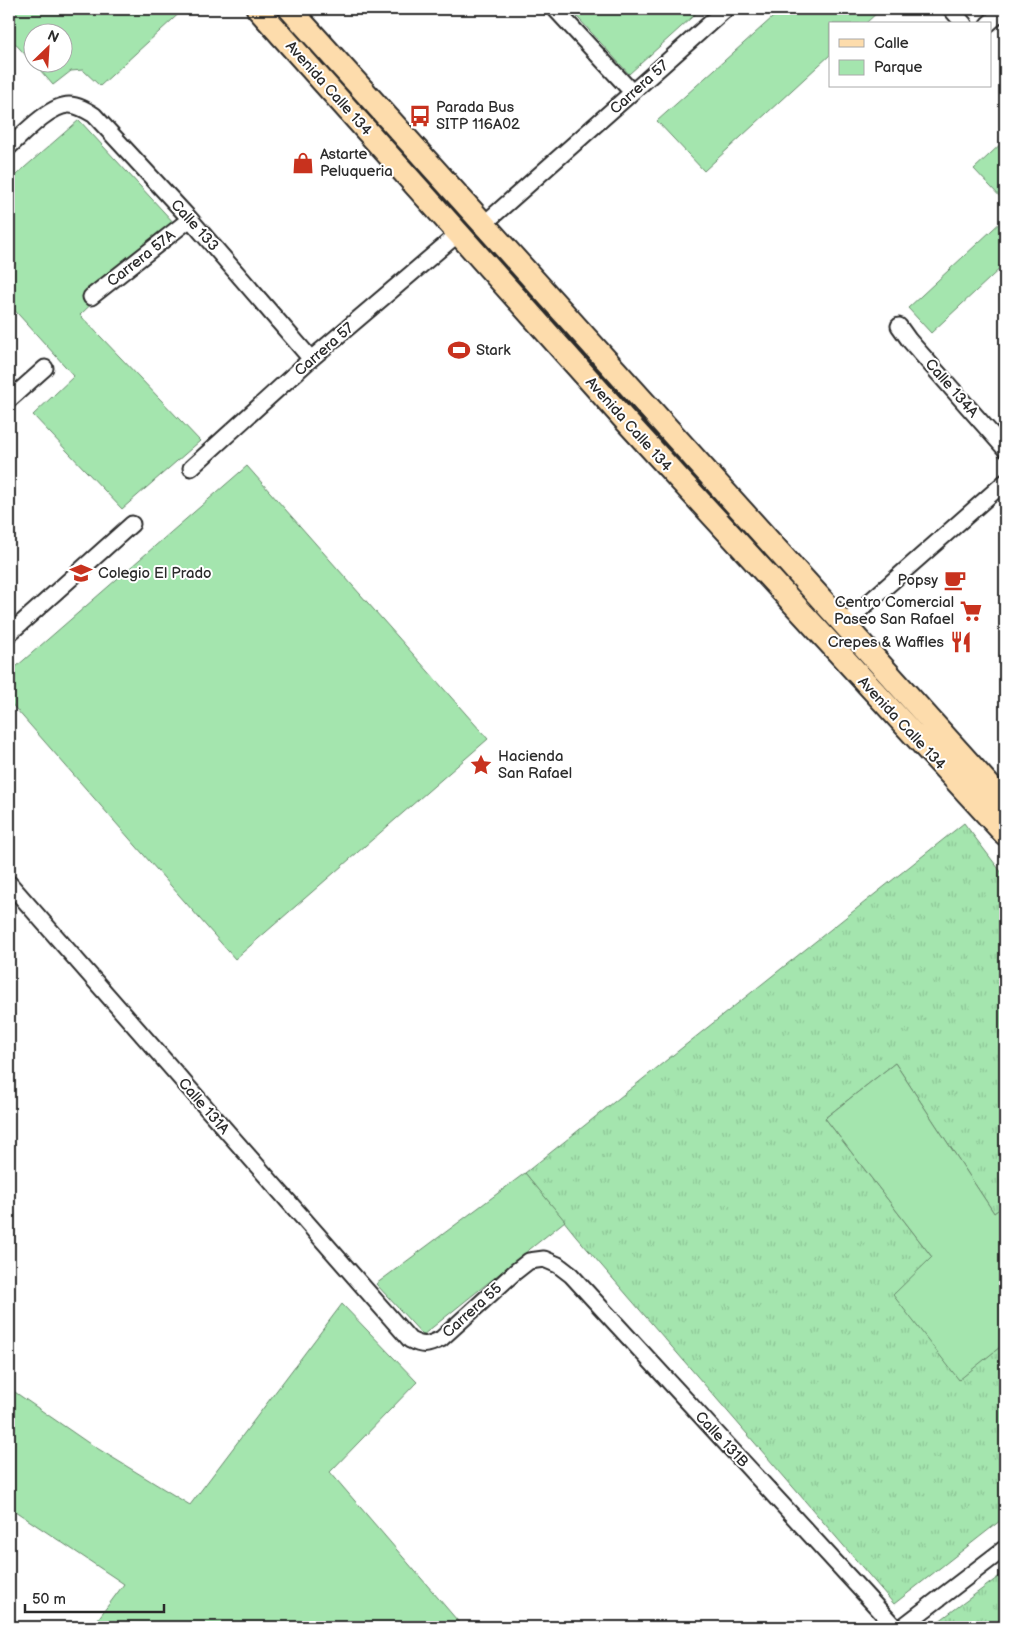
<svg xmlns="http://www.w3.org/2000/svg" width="1014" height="1636" font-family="'Balsamiq Sans',sans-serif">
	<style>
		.grass { fill: url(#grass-tufts); stroke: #68886c }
		.park { fill: #a4e5ae; stroke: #68886c }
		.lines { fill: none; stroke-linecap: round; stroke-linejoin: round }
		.street-casing { stroke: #2b2b2b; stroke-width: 19 }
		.primary-casing { stroke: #2b2b2b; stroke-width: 26 }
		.street { stroke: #fff; stroke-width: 15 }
		.primary { stroke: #fddcac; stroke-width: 22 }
		.labels { text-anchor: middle; stroke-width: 4; stroke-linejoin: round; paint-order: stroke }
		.street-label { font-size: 15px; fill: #2b2b2b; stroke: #fff }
		.poi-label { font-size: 15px; fill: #2b2b2b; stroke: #fff; text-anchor: start }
	</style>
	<defs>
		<pattern id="grass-tufts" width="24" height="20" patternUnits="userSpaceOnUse" patternTransform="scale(1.25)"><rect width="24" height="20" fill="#a4e5ae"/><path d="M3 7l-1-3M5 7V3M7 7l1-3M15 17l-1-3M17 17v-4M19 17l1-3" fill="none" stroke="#8dc596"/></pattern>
	</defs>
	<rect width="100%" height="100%" fill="#fff"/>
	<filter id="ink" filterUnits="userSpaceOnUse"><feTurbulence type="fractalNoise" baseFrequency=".02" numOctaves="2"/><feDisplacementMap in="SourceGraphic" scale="10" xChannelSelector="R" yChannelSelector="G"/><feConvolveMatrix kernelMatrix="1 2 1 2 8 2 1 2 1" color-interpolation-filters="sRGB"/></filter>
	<g filter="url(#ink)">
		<!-- grass -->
		<path class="grass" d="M 964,823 L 1005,877 L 1005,1205 L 994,1213 L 895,1063 L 825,1118 L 932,1257 L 959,1379 L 1005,1343 L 1005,1517 L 894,1604 L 576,1236 L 525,1173 Z
			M 1005,1572 L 1005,1627 L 931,1627 Z"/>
		<!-- park -->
		<path class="park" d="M 9,9 L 184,9 L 100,86 L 83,70 L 71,71 L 53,85 L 33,62 L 62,62 L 62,32 L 32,32 L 32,62 L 9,37 Z
			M 570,9 L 701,9 L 629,74 Z
			M 782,9 L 881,9 L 865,24 L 830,24 L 830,55 L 704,171 L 657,121 Z
			M 79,120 L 175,224 L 80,315 L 200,441 L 122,509 L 33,415 L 74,376 L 9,304 L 9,181 Z
			M 1005,140 L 1005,202 L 974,169 Z
			M 1005,218 L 1005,264 L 931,333 L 908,308 Z
			M 247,466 L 488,739 L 235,959 L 9,701 L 9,673 Z
			M 895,1063 L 994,1213 L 1005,1205 L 1005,1343 L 959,1380 L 893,1295 L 932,1257 L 825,1118 Z
			M 525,1173 L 565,1221 L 423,1335 L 376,1284 Z
			M 342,1304 L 417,1382 L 330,1472 L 463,1627 L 92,1627 L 124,1584 L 9,1507 L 9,1388 L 87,1442 L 190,1505 Z"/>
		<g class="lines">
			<!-- street casing -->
			<g class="street-casing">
				<path id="street" d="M 555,9 L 632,92
					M 951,9 L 964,24
					M 988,24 L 1005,9
					M 9,147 C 22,135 50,105 69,105 C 78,105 86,110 94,115 L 190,219 L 311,359
					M 484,224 L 726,9
					M 91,297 L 190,219
					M 899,326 L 909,340 L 1005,449
					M 9,400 L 45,368
					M 191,468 L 311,359 L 459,233
					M 843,625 L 1005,482
					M 9,634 L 132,524
					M 9,883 L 410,1340 C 424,1347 428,1345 441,1339 L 515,1272 L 529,1261 L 544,1259 L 558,1265 L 571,1275 L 895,1627
					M 902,1627 L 1005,1548"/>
			</g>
			<!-- primary casing -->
			<g class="primary-casing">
				<path id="primary" d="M 258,9 L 625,420 L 1005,834
					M 290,9 L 1005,803"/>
			</g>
			<!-- street -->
			<use href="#street" class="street"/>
			<!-- primary -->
			<use href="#primary" class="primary"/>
		</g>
	</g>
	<!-- icons -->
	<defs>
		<g id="bus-bare" transform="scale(1.725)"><path d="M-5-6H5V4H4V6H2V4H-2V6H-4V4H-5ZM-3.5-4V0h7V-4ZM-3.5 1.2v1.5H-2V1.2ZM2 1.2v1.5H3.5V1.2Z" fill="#c8321e" stroke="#fff" stroke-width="2.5" paint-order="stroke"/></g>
		<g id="shop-bare" transform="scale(1.725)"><path d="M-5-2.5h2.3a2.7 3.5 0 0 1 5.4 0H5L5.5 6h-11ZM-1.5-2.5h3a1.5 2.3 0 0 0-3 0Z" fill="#c8321e" stroke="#fff" stroke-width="2.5" paint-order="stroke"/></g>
		<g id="stadium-bare" transform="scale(1.725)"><path d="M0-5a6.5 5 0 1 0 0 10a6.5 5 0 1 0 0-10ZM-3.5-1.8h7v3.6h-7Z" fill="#c8321e" stroke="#fff" stroke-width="2.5" paint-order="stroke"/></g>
		<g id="school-bare" transform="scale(1.725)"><path d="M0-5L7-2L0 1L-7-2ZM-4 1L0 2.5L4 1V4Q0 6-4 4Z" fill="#c8321e" stroke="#fff" stroke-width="2.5" paint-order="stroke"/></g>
		<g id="cafe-bare" transform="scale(1.725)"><path d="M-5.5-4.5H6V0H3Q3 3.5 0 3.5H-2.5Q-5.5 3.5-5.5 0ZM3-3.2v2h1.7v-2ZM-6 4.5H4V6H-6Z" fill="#c8321e" stroke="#fff" stroke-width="2.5" paint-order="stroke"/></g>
		<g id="supermarket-bare" transform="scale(1.725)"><path d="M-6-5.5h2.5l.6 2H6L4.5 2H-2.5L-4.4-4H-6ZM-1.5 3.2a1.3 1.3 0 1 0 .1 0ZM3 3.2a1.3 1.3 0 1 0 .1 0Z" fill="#c8321e" stroke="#fff" stroke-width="2.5" paint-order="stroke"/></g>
		<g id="restaurant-bare" transform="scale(1.725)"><path d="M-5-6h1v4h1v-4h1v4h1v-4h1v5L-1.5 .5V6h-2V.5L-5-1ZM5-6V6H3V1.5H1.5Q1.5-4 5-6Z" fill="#c8321e" stroke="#fff" stroke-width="2.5" paint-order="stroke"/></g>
		<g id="sight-bare" transform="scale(1.725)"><path d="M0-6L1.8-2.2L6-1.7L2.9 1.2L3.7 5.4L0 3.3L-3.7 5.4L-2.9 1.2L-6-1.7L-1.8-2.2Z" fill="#c8321e" stroke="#fff" stroke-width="2.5" paint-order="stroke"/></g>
	</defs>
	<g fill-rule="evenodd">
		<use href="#bus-bare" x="420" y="116"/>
		<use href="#shop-bare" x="303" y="163"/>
		<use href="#stadium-bare" x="459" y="350"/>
		<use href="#school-bare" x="81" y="573"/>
		<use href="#cafe-bare" x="955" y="580"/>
		<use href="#supermarket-bare" x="971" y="611"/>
		<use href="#restaurant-bare" x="961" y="642"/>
		<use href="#sight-bare" x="481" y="765"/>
	</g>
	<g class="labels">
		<!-- street labels -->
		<g class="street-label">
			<text transform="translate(639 87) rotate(-42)" y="5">Carrera 57</text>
			<text transform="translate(329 88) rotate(48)" y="5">Avenida Calle 134</text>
			<text transform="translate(195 225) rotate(48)" y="5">Calle 133</text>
			<text transform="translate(141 258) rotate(-38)" y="5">Carrera 57A</text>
			<text transform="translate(324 349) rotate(-41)" y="5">Carrera 57</text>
			<text transform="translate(952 388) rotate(49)" y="5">Calle 134A</text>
			<text transform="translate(629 424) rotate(48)" y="5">Avenida Calle 134</text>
			<text transform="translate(902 723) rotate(47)" y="5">Avenida Calle 134</text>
			<text transform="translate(204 1106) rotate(49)" y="5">Calle 131A</text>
			<text transform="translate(472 1310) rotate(-42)" y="5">Carrera 55</text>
			<text transform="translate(722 1439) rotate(47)" y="5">Calle 131B</text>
		</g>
		<!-- poi labels -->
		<g class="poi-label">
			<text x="436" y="112">Parada Bus<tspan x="436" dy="17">SITP 116A02</tspan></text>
			<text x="320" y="159">Astarte<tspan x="320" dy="17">Peluqueria</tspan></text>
			<text x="476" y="355">Stark</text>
			<text x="98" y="578">Colegio El Prado</text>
			<text x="938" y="585" text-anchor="end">Popsy</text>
			<text x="954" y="607" text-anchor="end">Centro Comercial<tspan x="954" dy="17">Paseo San Rafael</tspan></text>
			<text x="944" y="647" text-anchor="end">Crepes &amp; Waffles</text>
			<text x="498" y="761">Hacienda<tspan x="498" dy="17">San Rafael</tspan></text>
		</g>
	</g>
	<!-- margin -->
	<rect width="1014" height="1636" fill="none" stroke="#fff" stroke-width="30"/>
	<rect x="15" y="15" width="984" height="1606" fill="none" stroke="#2b2b2b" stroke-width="2" filter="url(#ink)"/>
	<!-- legend -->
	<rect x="829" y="22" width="162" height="65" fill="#ffffff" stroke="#aaaaaa"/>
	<rect x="839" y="39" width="25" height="8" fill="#fddcac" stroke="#aaaaaa"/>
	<text x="874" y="48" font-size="15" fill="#2b2b2b">Calle</text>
	<rect x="839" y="60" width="25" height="15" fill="#a4e5ae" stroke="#aaaaaa"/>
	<text x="874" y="72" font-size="15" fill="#2b2b2b">Parque</text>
	<!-- north arrow -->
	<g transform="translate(48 48) rotate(25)"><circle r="24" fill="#ffffff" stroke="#aaaaaa"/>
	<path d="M0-4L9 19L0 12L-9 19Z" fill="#c8321e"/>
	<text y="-8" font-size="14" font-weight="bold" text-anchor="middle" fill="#2b2b2b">N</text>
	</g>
	<!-- scale -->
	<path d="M25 1604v8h139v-8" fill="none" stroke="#2b2b2b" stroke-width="2.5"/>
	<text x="32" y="1604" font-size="15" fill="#2b2b2b" stroke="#ffffff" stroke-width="4" paint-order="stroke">50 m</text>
</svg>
